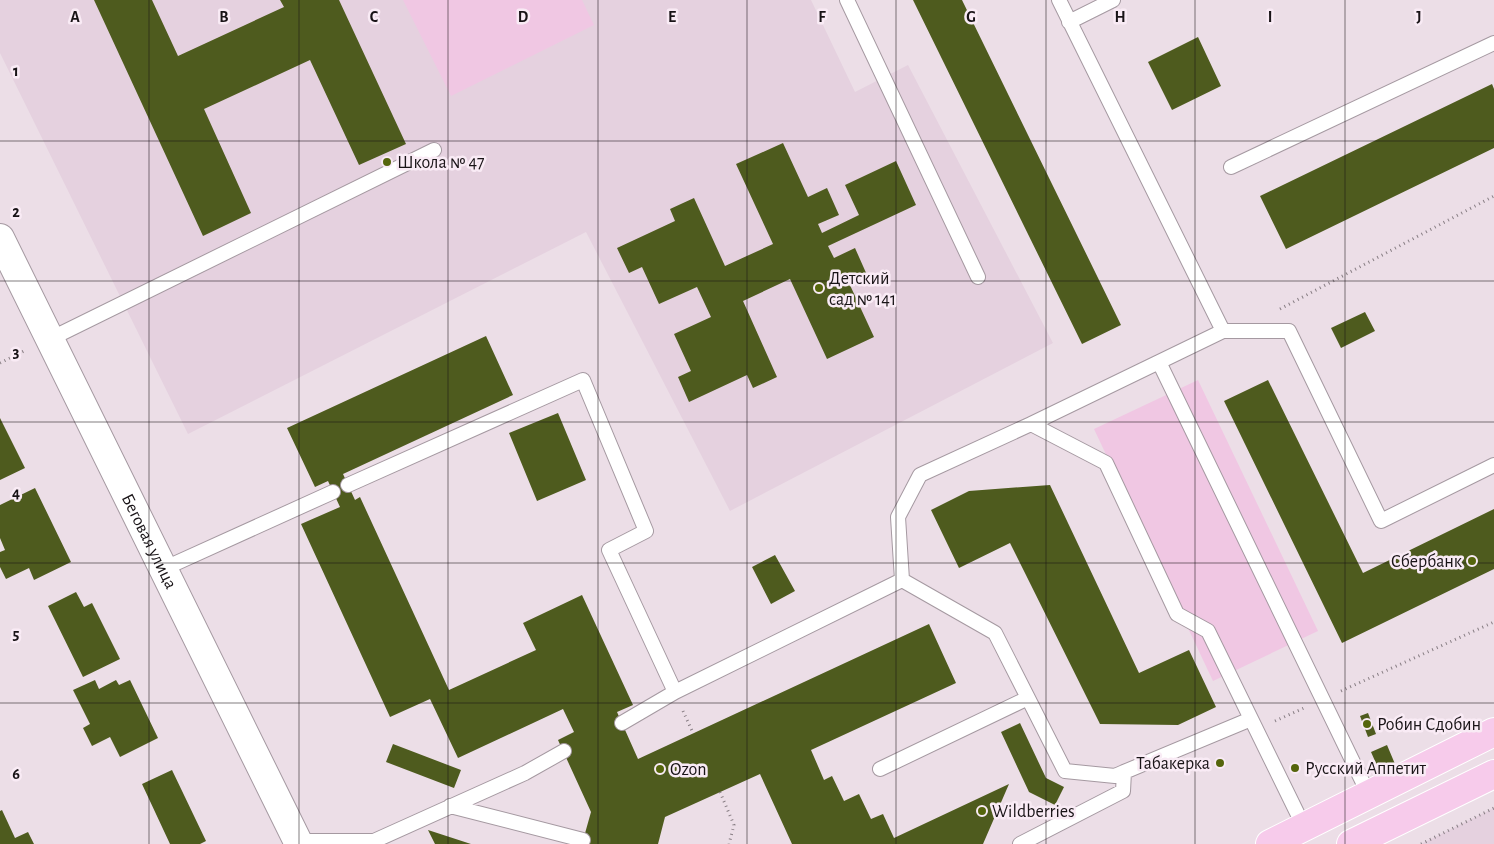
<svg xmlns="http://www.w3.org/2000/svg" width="1494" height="844" font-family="'Alegreya Sans',sans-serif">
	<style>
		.built { fill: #e5d1df }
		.green { fill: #f0c7e3 }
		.building { fill: #4e5b1e }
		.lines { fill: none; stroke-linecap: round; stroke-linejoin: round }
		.lane-casing { stroke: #a599a1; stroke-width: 16 }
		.secondary-casing { stroke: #a599a1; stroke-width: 30 }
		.primary-casing { stroke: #fff; stroke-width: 30 }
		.path { stroke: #887e84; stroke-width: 3; stroke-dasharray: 1 4; stroke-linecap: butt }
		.lane { stroke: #fff; stroke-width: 14 }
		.secondary { stroke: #fff; stroke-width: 28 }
		.primary { stroke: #f7cbeb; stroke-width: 28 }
		.grid { fill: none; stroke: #191417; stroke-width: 1; stroke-opacity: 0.55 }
		.poi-dot { fill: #55650c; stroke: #f9ebf5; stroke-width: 2 }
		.labels { text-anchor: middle; stroke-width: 5; stroke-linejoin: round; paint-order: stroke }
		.poi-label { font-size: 18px; fill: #191417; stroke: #f9ebf5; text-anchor: start }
		.street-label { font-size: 18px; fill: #191417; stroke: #f9ebf5 }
		.grid-label { font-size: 16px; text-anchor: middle; font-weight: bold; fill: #191417; stroke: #f9ebf5; stroke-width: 5; stroke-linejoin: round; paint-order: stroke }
	</style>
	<rect width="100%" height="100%" fill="#ecdee7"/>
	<!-- built -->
	<path class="built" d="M 0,0 L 811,0 L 855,92 L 908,65 L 1053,343 L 730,511 L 586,232 L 188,434 L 0,53 Z
		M 1494,808 L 1494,844 L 1421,844 Z"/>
	<!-- green -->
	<path class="green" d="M 403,0 L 582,0 L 594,25 L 451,96 Z
		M 1198,380 L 1318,631 L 1213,681 L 1094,429 Z"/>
	<!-- building -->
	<path class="building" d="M 94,0 L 152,0 L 178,56 L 284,7 L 280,0 L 339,0 L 406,144 L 359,165 L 310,60 L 204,109 L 251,213 L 203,236 Z
		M 913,0 L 962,0 L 1121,325 L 1082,344 Z
		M 1198,37 L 1221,86 L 1172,110 L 1148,62 Z
		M 1492,84 L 1494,89 L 1494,148 L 1286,249 L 1260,196 Z
		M 783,143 L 808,197 L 827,188 L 839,215 L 818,224 L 822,233 L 859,215 L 845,185 L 896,161 L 916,205 L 828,246 L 834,258 L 855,248 L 867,275 L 849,283 L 874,337 L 827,359 L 790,279 L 743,301 L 777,377 L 753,388 L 747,375 L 689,402 L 678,377 L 691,371 L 674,334 L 711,317 L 697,287 L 659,304 L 642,267 L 629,273 L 617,248 L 675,221 L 670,209 L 694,198 L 725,266 L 773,244 L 736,164 Z
		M 1365,312 L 1375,331 L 1341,348 L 1331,328 Z
		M 486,336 L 513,395 L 343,474 L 355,500 L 360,497 L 449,690 L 536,650 L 523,623 L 582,595 L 633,705 L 617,712 L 638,759 L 929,624 L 956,683 L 811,750 L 824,780 L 832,776 L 844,801 L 859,794 L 871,819 L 883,814 L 894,838 L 1009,784 L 983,844 L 792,844 L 760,774 L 665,817 L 658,844 L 582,844 L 591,812 L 558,740 L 574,732 L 563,709 L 458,758 L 430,699 L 390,717 L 301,524 L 340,507 L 328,481 L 315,487 L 287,428 Z
		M 1268,380 L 1363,573 L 1494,509 L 1494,569 L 1342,643 L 1224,401 Z
		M 558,413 L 586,480 L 537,501 L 509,433 Z
		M 0,418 L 25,468 L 0,480 Z
		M 1050,485 L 1139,673 L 1189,650 L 1216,707 L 1178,725 L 1100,724 L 1010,543 L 959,568 L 931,510 L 969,491 Z
		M 35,488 L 71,562 L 34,580 L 29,568 L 6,579 L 0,567 L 0,552 L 5,550 L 0,538 L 0,505 Z
		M 775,555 L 795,591 L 771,604 L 752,567 Z
		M 76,592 L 84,607 L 92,603 L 120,659 L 83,677 L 48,606 Z
		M 95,680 L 99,689 L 116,680 L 119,685 L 130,680 L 158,738 L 120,757 L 110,737 L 92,746 L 83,728 L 90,724 L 73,690 Z
		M 1368,713 L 1376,734 L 1368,737 L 1360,716 Z
		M 1020,723 L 1046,778 L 1064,787 L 1055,805 L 1029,792 L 1001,732 Z
		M 393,744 L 461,770 L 454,788 L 386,762 Z
		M 1387,745 L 1395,764 L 1379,770 L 1371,752 Z
		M 172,770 L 206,841 L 200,844 L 170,844 L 142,784 Z
		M 2,810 L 15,838 L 28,832 L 34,844 L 0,844 L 0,811 Z
		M 428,830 L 471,844 L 435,844 Z"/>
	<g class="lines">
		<!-- lane casing -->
		<g class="lane-casing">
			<path id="lane" d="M 847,0 L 978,277
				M 1069,22 L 1113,0
				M 1231,167 L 1494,43
				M 1223,331 L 1289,331 L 1381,521 L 1494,465
				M 50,339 L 434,150
				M 1159,362 L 1369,795
				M 1031,424 L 1223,331 L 1059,0
				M 348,485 L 583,380 L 646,531 L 609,550 L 675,692 L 902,580 L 995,633 L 1065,771 L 1115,776 L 1124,772
				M 163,569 L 333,492
				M 902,580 L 898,517 L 920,475 L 1031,424 L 1106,463 L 1177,614 L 1208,631 L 1304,827
				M 622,723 L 675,692
				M 880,769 L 1028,698
				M 450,806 L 583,840
				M 297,841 L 374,841 L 525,773 L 564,751
				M 1020,844 L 1123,791 L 1124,772 L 1251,719"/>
		</g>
		<!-- secondary casing -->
		<g class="secondary-casing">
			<g id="secondary">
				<path id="s1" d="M 0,238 L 299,844"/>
			</g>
		</g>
		<!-- primary casing -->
		<g class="primary-casing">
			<path id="primary" d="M 1270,844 L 1494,732
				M 1351,844 L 1494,774"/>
		</g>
		<!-- path -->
		<path class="path" d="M 1280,309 L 1494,196
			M 0,363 L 26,350
			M 1341,691 L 1494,622
			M 683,711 L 693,733
			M 1275,721 L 1304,708
			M 720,792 L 734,825 L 729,844
			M 1421,844 L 1494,808"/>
		<!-- lane -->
		<use href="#lane" class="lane"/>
		<!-- secondary -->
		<use href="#secondary" class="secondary"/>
		<!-- primary -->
		<use href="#primary" class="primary"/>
	</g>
	<!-- grid -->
	<path class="grid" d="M 149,0 L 149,844M 299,0 L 299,844M 448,0 L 448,844M 598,0 L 598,844M 747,0 L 747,844M 896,0 L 896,844M 1046,0 L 1046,844M 1195,0 L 1195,844M 1345,0 L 1345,844M 0,141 L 1494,141M 0,281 L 1494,281M 0,422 L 1494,422M 0,563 L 1494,563M 0,703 L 1494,703"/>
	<!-- markers -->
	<g class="poi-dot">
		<circle cx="387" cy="162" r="5"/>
		<circle cx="819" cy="288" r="5"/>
		<circle cx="1472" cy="561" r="5"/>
		<circle cx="1367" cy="724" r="5"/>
		<circle cx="1220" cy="763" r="5"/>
		<circle cx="1295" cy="768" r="5"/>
		<circle cx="660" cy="769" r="5"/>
		<circle cx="982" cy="811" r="5"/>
	</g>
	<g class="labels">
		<!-- poi labels -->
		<g class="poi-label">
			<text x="397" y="168">Школа № 47</text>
			<text x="829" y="284">Детский<tspan x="829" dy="21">сад № 141</tspan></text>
			<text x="1462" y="567" text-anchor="end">Сбербанк</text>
			<text x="1377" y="730">Робин Сдобин</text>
			<text x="1210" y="769" text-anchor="end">Табакерка</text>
			<text x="1305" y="774">Русский Аппетит</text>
			<text x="670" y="775">Ozon</text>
			<text x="992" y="817">Wildberries</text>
		</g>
		<!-- street labels -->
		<g class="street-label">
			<text dy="6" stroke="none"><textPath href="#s1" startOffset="338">Беговая улица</textPath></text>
		</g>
	</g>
	<g class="grid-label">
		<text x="75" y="22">A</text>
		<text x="224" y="22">B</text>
		<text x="374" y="22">C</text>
		<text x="523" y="22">D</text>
		<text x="672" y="22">E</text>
		<text x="822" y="22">F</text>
		<text x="971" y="22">G</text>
		<text x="1120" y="22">H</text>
		<text x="1270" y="22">I</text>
		<text x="1419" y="22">J</text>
		<text x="16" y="76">1</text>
		<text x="16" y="217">2</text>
		<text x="16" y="357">3</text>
		<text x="16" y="498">4</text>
		<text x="16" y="639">5</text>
		<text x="16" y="779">6</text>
	</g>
</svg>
